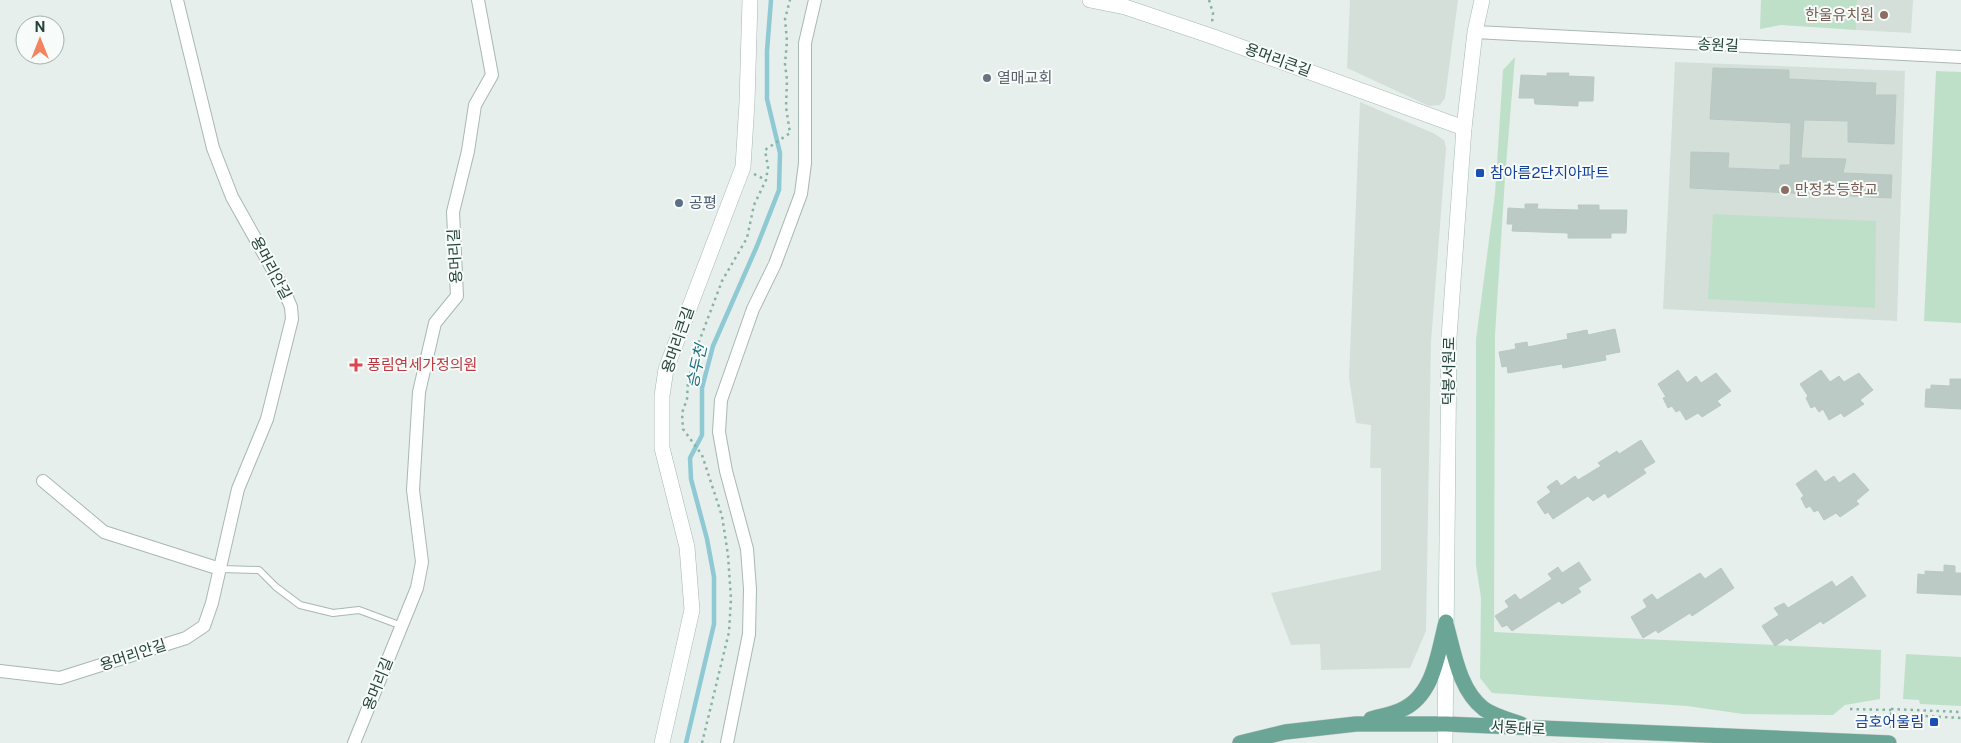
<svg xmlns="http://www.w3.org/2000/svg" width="1961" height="743" font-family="'Public Sans','Noto Sans KR',sans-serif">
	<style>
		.built { fill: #d4dfda }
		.green { fill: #bfe0c8 }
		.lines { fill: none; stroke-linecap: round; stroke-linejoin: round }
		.stream { stroke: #8ec9d4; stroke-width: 4.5 }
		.building { fill: #bbcac4; stroke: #b8c9c2 }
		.service-casing { stroke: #a8b8b2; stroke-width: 8 }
		.minor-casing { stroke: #a8b8b2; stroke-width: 14 }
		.tertiary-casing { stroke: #a8b8b2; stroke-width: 16 }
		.secondary-casing { stroke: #a4bbb3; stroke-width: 16 }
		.primary-casing { stroke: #c2cac8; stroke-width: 16 }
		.path { stroke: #86b3a5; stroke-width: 2.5; stroke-dasharray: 2.5 4; stroke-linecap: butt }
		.service { stroke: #fff; stroke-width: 6 }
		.minor { stroke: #fff; stroke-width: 12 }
		.tertiary { stroke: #fff; stroke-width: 15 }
		.secondary { stroke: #fff; stroke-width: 15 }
		.primary { stroke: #6aa596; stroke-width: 15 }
		.education-dot { fill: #8d6e63; stroke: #f7fbf9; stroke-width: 2 }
		.worship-dot { fill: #6b7280; stroke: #f7fbf9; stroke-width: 2 }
		.transit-dot { fill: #1a4fb4; stroke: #f7fbf9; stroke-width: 2 }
		.service-dot { fill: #5c6f8a; stroke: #f7fbf9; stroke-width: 2 }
		.health-dot { fill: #e0444e; stroke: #f7fbf9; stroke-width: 2 }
		.labels { text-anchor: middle; stroke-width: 4; stroke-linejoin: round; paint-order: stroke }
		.education-label { font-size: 15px; fill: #785e54; stroke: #f7fbf9; text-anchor: end }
		.street-label { font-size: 15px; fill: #24423a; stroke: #f7fbf9 }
		.worship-label { font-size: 15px; fill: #5b616d; stroke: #f7fbf9; text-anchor: start }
		.transit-label { font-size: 15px; fill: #164399; stroke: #f7fbf9; text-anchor: start }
		.service-label { font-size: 15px; fill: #4e5e75; stroke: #f7fbf9; text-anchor: start }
		.health-label { font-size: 15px; fill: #be3a42; stroke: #f7fbf9; text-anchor: start }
		.water-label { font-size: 16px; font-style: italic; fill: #1c6f80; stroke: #f7fbf9 }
	</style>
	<rect width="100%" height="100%" fill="#e6efeb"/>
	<!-- built -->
	<path class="built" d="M 1350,0 L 1458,0 L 1445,98 L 1440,105 L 1429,106 L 1347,68 Z
		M 1857,0 L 1913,0 L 1911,33 L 1856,30 Z
		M 1675,62 L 1905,71 L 1897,321 L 1663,309 Z
		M 1360,102 L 1433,133 L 1444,140 L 1446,148 L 1431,342 L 1426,631 L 1410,668 L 1321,670 L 1320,644 L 1291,645 L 1271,593 L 1381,570 L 1381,468 L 1370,468 L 1371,425 L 1356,423 L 1349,378 Z"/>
	<!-- green -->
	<path class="green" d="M 1761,0 L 1857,0 L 1856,30 L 1781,25 L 1760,29 Z
		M 1515,57 L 1505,178 L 1495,335 L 1494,632 L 1881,650 L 1880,699 L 1845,705 L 1833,715 L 1743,714 L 1687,706 L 1492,693 L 1480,678 L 1481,598 L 1476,565 L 1476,340 L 1495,194 L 1503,70 Z
		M 1936,71 L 1961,72 L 1961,323 L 1924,321 Z
		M 1713,214 L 1876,221 L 1875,308 L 1708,299 Z
		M 1906,654 L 1961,657 L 1961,706 L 1920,704 L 1919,700 L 1903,699 Z"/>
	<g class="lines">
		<!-- stream -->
		<path class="stream" d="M 686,743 L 714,624 L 714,577 L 707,539 L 691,479 L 690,458 L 702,435 L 702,388 L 713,346 L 757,246 L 779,190 L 780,153 L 767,99 L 767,51 L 771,0"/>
	</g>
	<!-- building -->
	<path class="building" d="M 1713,68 L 1789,70 L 1789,79 L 1876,83 L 1875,95 L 1896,95 L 1894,144 L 1848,142 L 1848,121 L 1804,120 L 1801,158 L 1846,159 L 1843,173 L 1892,175 L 1891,198 L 1690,188 L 1691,152 L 1729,153 L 1728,168 L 1780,170 L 1780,165 L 1790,165 L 1791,123 L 1710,119 Z
		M 1547,73 L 1569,73 L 1568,76 L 1594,77 L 1593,101 L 1578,101 L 1578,106 L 1535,104 L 1534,98 L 1519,98 L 1521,75 L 1547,76 Z
		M 1525,204 L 1538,204 L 1537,209 L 1579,210 L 1578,205 L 1599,205 L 1599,210 L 1627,210 L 1626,233 L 1611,233 L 1611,238 L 1568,238 L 1568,233 L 1512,231 L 1513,224 L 1507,224 L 1508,208 L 1525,209 Z
		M 1615,329 L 1620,352 L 1605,355 L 1606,360 L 1563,368 L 1562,364 L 1508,373 L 1507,366 L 1502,367 L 1499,352 L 1516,349 L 1515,344 L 1527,342 L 1528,347 L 1568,339 L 1567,334 L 1587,330 L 1588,335 Z
		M 1678,370 L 1687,383 L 1696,376 L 1701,383 L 1716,373 L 1731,391 L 1717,401 L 1721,405 L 1702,417 L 1698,413 L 1686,420 L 1680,410 L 1676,412 L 1672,406 L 1668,408 L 1663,398 L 1666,397 L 1658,384 Z
		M 1821,370 L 1830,382 L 1839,376 L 1844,382 L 1859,373 L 1873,390 L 1860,400 L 1864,404 L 1844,417 L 1841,413 L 1829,420 L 1823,409 L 1819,412 L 1815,406 L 1811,408 L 1806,398 L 1808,396 L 1800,384 Z
		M 1950,379 L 1961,379 L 1961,409 L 1925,407 L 1926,389 L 1931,389 L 1931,385 L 1950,386 Z
		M 1641,440 L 1655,462 L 1643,469 L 1646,473 L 1608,498 L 1605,493 L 1593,501 L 1588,496 L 1553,519 L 1548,512 L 1545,514 L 1537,502 L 1551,492 L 1547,487 L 1557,480 L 1561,486 L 1575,476 L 1578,480 L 1601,466 L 1598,463 L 1617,451 L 1619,454 Z
		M 1816,470 L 1825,482 L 1834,476 L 1839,483 L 1854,473 L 1869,490 L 1856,501 L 1859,504 L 1840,517 L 1836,513 L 1824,520 L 1818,510 L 1814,512 L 1810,506 L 1806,508 L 1801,498 L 1804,496 L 1796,484 Z
		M 1579,562 L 1591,580 L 1578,588 L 1581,592 L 1562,604 L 1559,601 L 1512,631 L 1507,625 L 1502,627 L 1495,616 L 1509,607 L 1505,601 L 1515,594 L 1520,600 L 1552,579 L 1548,574 L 1558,567 L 1562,573 Z
		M 1944,565 L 1955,566 L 1955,573 L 1961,573 L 1961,595 L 1917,593 L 1918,574 L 1925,575 L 1925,571 L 1944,572 Z
		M 1721,568 L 1734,588 L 1692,616 L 1690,613 L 1658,633 L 1656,630 L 1643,638 L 1631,617 L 1647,607 L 1643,600 L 1652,594 L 1657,600 L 1700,573 L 1705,579 Z
		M 1852,576 L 1866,596 L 1823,624 L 1821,621 L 1790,641 L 1787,638 L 1775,646 L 1762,626 L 1779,615 L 1774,608 L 1784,603 L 1788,608 L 1832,581 L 1836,587 Z"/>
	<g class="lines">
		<!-- service casing -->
		<g class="service-casing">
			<path id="service" d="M 220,569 L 259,570 L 276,587 L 300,605 L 333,613 L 359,610 L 402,626"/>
		</g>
		<!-- minor casing -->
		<g class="minor-casing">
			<path id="minor" d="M 1475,32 L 1961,57
				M 43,481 L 104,532 L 220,569
				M 0,671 L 60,678 L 186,638 L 204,626 L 212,603 L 238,489 L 267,419 L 292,319 L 291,307 L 283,288 L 232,197 L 213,148 L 177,0
				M 354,743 L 417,588 L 422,562 L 413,490 L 419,392 L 435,323 L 457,296 L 453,212 L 468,151 L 475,105 L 492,75 L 478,0
				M 727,743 L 749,634 L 750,589 L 747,549 L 726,471 L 719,432 L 721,400 L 753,309 L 775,264 L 801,194 L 805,163 L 805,43 L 815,0"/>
		</g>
		<!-- tertiary casing -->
		<g class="tertiary-casing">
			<path id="tertiary" d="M 1090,0 L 1125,7 L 1211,36 L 1464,128
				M 662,743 L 692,610 L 687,547 L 662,448 L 662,396 L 666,369 L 743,167 L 747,102 L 750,0"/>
		</g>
		<!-- secondary casing -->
		<g class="secondary-casing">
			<path id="secondary" d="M 1445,743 L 1449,338 L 1464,128 L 1475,32 L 1482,0"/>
		</g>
		<!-- primary casing -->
		<g class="primary-casing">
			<path id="primary" d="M 1446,624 C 1454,652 1459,690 1484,709 C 1494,716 1509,720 1521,724
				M 1371,719 C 1381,716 1392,714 1401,710 C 1434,696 1438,653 1446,622
				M 1240,743 L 1285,732 L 1356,724 L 1446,724 L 1889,743"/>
		</g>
		<!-- path -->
		<path class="path" d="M 1209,0 L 1213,13 L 1212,23
			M 754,174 L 766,180
			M 1850,709 L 1891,710
			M 1891,709 L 1961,712
			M 1906,715 L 1961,718
			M 1891,728 L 1891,709
			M 702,743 L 729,632 L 731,599 L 728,555 L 722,516 L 702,455 L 683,429 L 682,413 L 687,399 L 688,382 L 697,347 L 722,281 L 747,238 L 754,205 L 766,180 L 768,167 L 765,150 L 790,133 L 786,107 L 787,80 L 785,64 L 787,41 L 785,19 L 790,0"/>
		<!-- service -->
		<use href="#service" class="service"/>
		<!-- minor -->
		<use href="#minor" class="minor"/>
		<!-- tertiary -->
		<use href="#tertiary" class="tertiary"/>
		<!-- secondary -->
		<use href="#secondary" class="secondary"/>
		<!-- primary -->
		<use href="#primary" class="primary"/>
	</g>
	<!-- markers -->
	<g class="education-dot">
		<circle cx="1884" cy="15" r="5"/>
		<circle cx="1785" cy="190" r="5"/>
	</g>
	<circle class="worship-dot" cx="987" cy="78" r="5"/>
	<g class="transit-dot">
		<rect x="1475" y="168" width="10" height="10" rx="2.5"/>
		<rect x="1929" y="717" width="10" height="10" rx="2.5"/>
	</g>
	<circle class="service-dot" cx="679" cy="203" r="5"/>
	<path class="health-dot" d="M353.5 357.5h5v5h5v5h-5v5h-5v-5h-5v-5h5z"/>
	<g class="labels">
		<!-- education labels -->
		<g class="education-label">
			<text x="1874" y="20">한울유치원</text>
			<text x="1795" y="195" text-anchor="start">만정초등학교</text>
		</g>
		<!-- street labels -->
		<g class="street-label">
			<text transform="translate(1718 45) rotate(3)" y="5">송원길</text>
			<text transform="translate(1278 60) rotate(20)" y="5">용머리큰길</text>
			<text transform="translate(455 256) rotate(-93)" y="5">용머리길</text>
			<text transform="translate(271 268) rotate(62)" y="5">용머리안길</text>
			<text transform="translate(678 340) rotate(-71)" y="5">용머리큰길</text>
			<text transform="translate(1449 371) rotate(-89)" y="5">덕봉서원로</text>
			<text transform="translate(133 655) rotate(-18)" y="5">용머리안길</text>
			<text transform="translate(378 684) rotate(-68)" y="5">용머리길</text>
			<text transform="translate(1518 728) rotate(3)" y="5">서동대로</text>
		</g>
		<!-- worship labels -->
		<g class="worship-label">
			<text x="997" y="83">열매교회</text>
		</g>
		<!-- transit labels -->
		<g class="transit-label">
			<text x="1490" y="178">참아름2단지아파트</text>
			<text x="1924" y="727" text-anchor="end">금호어울림</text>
		</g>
		<!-- service labels -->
		<g class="service-label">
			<text x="689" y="208">공평</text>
		</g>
		<!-- health labels -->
		<g class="health-label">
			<text x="367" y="370">풍림연세가정의원</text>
		</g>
		<!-- water labels -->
		<g class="water-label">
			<text transform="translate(696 366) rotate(-77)" y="6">승두천</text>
		</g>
	</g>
	<!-- north arrow -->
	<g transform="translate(40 40)"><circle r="24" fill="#f7fbf9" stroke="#a3b1ad"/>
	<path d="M0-4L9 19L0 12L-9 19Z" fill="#f4845f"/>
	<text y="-8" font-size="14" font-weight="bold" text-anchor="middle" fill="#24423a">N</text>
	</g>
</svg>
